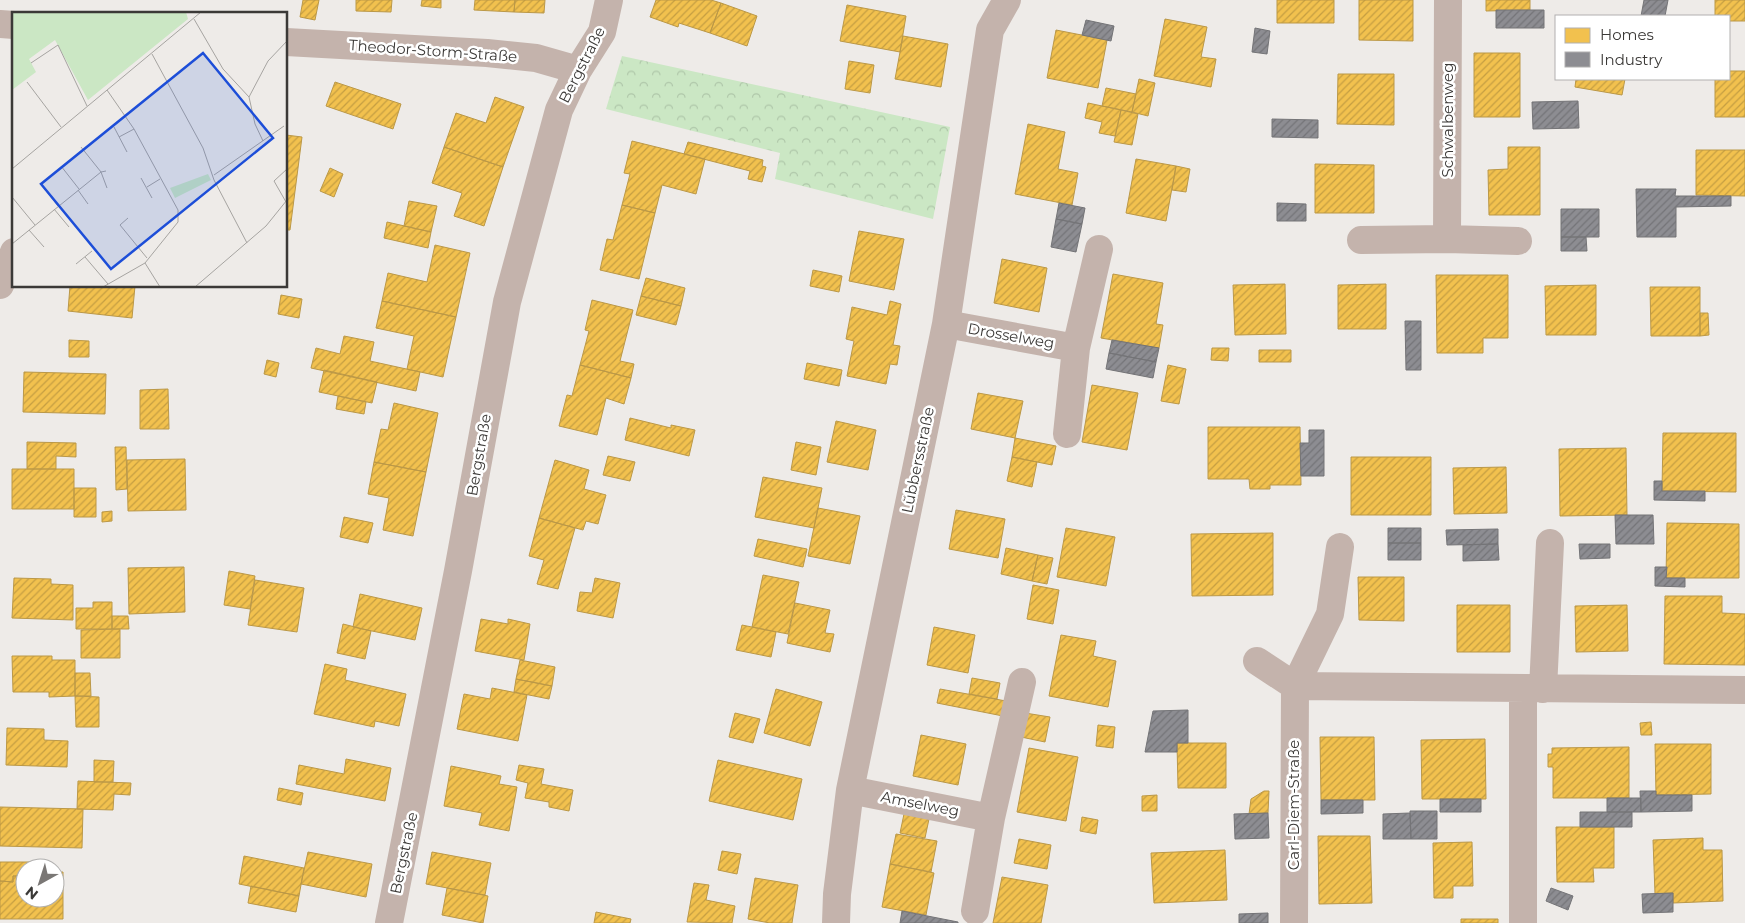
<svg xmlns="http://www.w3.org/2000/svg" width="1745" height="923" font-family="Montserrat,sans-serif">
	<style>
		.park { fill: url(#park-crowns) }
		.homes { fill: url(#homes-hatch); stroke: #bb9847 }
		.industry { fill: url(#industry-hatch); stroke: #747477 }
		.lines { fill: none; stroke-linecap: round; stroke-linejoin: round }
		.minor { stroke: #c4b3ac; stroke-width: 28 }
		.labels { text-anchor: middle; stroke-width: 5; stroke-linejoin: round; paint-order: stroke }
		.street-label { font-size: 15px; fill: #3b3937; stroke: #fff }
		.inset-road { fill: none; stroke: #a6a4a1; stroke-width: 1 }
		.view { fill: #1d4ed8; fill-opacity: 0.15; stroke: #1d4ed8; stroke-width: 2.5 }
		.inset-edge { fill: none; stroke: #3b3937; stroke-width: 2.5 }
	</style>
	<defs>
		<pattern id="park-crowns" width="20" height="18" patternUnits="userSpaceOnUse" patternTransform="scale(1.25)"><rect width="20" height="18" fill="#cbe7c4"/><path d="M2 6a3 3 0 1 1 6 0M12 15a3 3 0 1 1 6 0" fill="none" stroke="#afc7a9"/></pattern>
		<pattern id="homes-hatch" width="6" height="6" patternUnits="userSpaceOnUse" patternTransform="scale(1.25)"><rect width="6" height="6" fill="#f2c14e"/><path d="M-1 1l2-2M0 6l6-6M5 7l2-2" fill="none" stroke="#c59e42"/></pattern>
		<pattern id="industry-hatch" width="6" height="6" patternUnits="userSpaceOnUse" patternTransform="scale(1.25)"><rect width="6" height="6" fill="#8d8d92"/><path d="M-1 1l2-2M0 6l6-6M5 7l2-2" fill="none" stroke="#747478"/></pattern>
	</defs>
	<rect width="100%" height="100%" fill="#eeebe8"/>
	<!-- park -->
	<path class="park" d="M 622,56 L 950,127 L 933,219 L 775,179 L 780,153 L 606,109 Z"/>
	<!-- homes -->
	<path class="homes" d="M 303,0 L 319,0 L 315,20 L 300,17 Z
		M 356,0 L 392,0 L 391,12 L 356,11 Z
		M 422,0 L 441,0 L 441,8 L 421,6 Z
		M 475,0 L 515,0 L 514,12 L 474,10 Z
		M 515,0 L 545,0 L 544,13 L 514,12 Z
		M 656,0 L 711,0 L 721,3 L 710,33 L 679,23 L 678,27 L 650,17 Z
		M 1277,0 L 1334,0 L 1334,23 L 1277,23 Z
		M 1359,0 L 1413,0 L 1413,41 L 1359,40 Z
		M 1486,0 L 1530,0 L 1530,10 L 1486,11 Z
		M 1715,0 L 1745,0 L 1745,21 L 1729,21 L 1729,16 L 1715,16 Z
		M 721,3 L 757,16 L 747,46 L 710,33 Z
		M 847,5 L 906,16 L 900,52 L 840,41 Z
		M 1165,19 L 1207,27 L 1201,57 L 1216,59 L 1211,87 L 1154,76 Z
		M 1056,30 L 1107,40 L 1098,88 L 1047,78 Z
		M 903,36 L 948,44 L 941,87 L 895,79 Z
		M 1474,53 L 1520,53 L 1520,117 L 1474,117 Z
		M 849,61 L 874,65 L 870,93 L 845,89 Z
		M 1729,71 L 1745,71 L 1745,117 L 1715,117 L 1715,79 L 1729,79 Z
		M 1338,74 L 1394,74 L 1394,125 L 1337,124 Z
		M 1139,79 L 1155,83 L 1148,116 L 1132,112 Z
		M 1576,79 L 1625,79 L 1622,95 L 1575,87 Z
		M 335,82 L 401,104 L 393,129 L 326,106 Z
		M 1106,88 L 1136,94 L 1132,112 L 1102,106 Z
		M 495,97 L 524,107 L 503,167 L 444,147 L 456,113 L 486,123 Z
		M 1088,103 L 1121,110 L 1115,136 L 1099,133 L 1102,122 L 1085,118 Z
		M 1121,110 L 1138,114 L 1132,145 L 1114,142 Z
		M 1028,124 L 1065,132 L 1058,169 L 1078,173 L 1072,205 L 1015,194 Z
		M 286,135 L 302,137 L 290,230 L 286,230 Z
		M 632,141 L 705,159 L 696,194 L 662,185 L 655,213 L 622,205 L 630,174 L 624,173 Z
		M 688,142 L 763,160 L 762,166 L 766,167 L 762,182 L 748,179 L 750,171 L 684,154 Z
		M 444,147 L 503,167 L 484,226 L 454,216 L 462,193 L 432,183 Z
		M 1508,147 L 1540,147 L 1540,215 L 1489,215 L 1488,170 L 1508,169 Z
		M 1696,150 L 1745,150 L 1745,196 L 1696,195 Z
		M 1136,159 L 1176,166 L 1166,221 L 1126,213 Z
		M 1315,164 L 1374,165 L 1374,213 L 1315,213 Z
		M 1176,166 L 1190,169 L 1186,192 L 1172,190 Z
		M 330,168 L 343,174 L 334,197 L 320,191 Z
		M 409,201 L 437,206 L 431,232 L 404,226 Z
		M 622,205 L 655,213 L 639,279 L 600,270 L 607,239 L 613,240 Z
		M 387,222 L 431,232 L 428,248 L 384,238 Z
		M 859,231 L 904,239 L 894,290 L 849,281 Z
		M 435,245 L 470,253 L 456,317 L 382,301 L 388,273 L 427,282 Z
		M 1002,259 L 1047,268 L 1039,312 L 994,303 Z
		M 813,270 L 842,276 L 839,292 L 810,286 Z
		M 1113,274 L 1163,283 L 1156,324 L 1163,325 L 1159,348 L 1101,338 Z
		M 1436,275 L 1508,275 L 1508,338 L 1483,338 L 1483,353 L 1437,353 Z
		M 646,278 L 685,288 L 681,306 L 641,296 Z
		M 1285,284 L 1286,334 L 1235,335 L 1233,285 Z
		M 1386,284 L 1386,329 L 1338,329 L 1338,285 Z
		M 1596,285 L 1596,335 L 1546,335 L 1545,286 Z
		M 70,286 L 135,286 L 132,318 L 68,311 Z
		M 1650,287 L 1700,287 L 1700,336 L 1651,336 Z
		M 281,295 L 302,299 L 299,318 L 278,314 Z
		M 641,296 L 681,306 L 676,325 L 636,315 Z
		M 592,300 L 633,310 L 620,361 L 634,364 L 631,378 L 580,365 L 589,331 L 585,330 Z
		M 382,301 L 456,317 L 443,377 L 407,369 L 414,336 L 376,328 Z
		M 890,301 L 901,304 L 893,345 L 900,346 L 897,365 L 890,364 L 886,384 L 847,376 L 854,341 L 846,339 L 852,307 L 887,315 Z
		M 1700,313 L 1708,313 L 1709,335 L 1700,336 Z
		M 344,336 L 374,342 L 370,361 L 420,372 L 416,391 L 311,368 L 316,348 L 340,354 Z
		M 69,340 L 89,341 L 89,357 L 69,357 Z
		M 1212,348 L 1229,348 L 1228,361 L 1211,360 Z
		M 1259,350 L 1291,350 L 1291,362 L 1259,362 Z
		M 267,360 L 279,363 L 276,377 L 264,374 Z
		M 807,363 L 842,370 L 839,386 L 804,379 Z
		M 580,365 L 631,378 L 624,404 L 606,398 L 597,435 L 559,426 L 567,395 L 572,396 Z
		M 1168,365 L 1186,369 L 1179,404 L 1161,401 Z
		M 324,370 L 377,382 L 372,403 L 319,392 Z
		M 24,372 L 106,374 L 105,414 L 23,412 Z
		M 1092,385 L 1138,393 L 1127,450 L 1082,442 Z
		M 168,389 L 169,429 L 140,429 L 140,390 Z
		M 978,393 L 1023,401 L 1015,438 L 971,429 Z
		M 338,396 L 366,402 L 364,414 L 336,409 Z
		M 394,403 L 438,413 L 426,472 L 374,462 L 381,429 L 388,430 Z
		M 630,418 L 671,428 L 671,425 L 695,430 L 689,456 L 625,440 Z
		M 836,421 L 876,430 L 868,470 L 827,462 Z
		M 1208,427 L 1300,427 L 1301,485 L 1270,485 L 1270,489 L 1250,489 L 1249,479 L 1208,479 Z
		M 1663,433 L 1736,433 L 1736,492 L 1662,491 Z
		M 1015,438 L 1056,446 L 1052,465 L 1012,457 Z
		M 27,442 L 76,443 L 76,457 L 56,456 L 56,469 L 27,469 Z
		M 796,442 L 821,447 L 816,475 L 791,470 Z
		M 115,447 L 126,447 L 127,489 L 116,490 Z
		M 1626,448 L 1627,515 L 1560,516 L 1559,449 Z
		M 608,456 L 635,462 L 630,481 L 603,475 Z
		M 1012,457 L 1037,462 L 1032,487 L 1007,481 Z
		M 1351,457 L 1431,457 L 1431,515 L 1351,515 Z
		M 185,459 L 186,510 L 128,511 L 127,460 Z
		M 555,460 L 589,470 L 584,489 L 606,495 L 598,524 L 586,521 L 583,530 L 539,518 Z
		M 374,462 L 426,472 L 413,536 L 383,530 L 389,498 L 368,494 Z
		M 1506,467 L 1507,513 L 1454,514 L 1453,468 Z
		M 12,469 L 74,469 L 74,509 L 12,509 Z
		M 763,477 L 822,488 L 814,528 L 755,517 Z
		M 74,488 L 96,488 L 96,517 L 74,517 Z
		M 818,508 L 860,516 L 850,564 L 808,556 Z
		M 956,510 L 1005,519 L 998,558 L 949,549 Z
		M 112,511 L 112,521 L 102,522 L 102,512 Z
		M 344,517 L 373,523 L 368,543 L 340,537 Z
		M 539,518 L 575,528 L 558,589 L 537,584 L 544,560 L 529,556 Z
		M 1667,523 L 1739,524 L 1739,578 L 1666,578 Z
		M 1066,528 L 1115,537 L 1106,586 L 1057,577 Z
		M 1273,533 L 1273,595 L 1192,596 L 1191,534 Z
		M 758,539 L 807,549 L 803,567 L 754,556 Z
		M 1006,548 L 1038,555 L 1032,581 L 1001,574 Z
		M 1038,555 L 1053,558 L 1047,584 L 1032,581 Z
		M 184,567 L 185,612 L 129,614 L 128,568 Z
		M 229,571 L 255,576 L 250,609 L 224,605 Z
		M 763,575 L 799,582 L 788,634 L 752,627 Z
		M 1358,577 L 1404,577 L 1404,621 L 1359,620 Z
		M 14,578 L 51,579 L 51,584 L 73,585 L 73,620 L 12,618 Z
		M 595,578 L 620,583 L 613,618 L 577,611 L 580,592 L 592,593 Z
		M 255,580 L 304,588 L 297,632 L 248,625 Z
		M 1033,585 L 1059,590 L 1053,624 L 1027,619 Z
		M 360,594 L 422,608 L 415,640 L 353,627 Z
		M 1665,596 L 1722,596 L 1722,613 L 1745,614 L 1745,665 L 1664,664 Z
		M 93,602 L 112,602 L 112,629 L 76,629 L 76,608 L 93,608 Z
		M 795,603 L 830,610 L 825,633 L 834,634 L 830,652 L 787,643 Z
		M 1457,605 L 1510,605 L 1510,652 L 1457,652 Z
		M 1627,605 L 1628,651 L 1576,652 L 1575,606 Z
		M 112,616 L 128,616 L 129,629 L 112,629 Z
		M 481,619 L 508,624 L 508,619 L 530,624 L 524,660 L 475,651 Z
		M 343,624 L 371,631 L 365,659 L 337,653 Z
		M 742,625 L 776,632 L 771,657 L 736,650 Z
		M 934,627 L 975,635 L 968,673 L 927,665 Z
		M 120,629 L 120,658 L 81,658 L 81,630 Z
		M 1061,635 L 1096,641 L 1093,656 L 1116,661 L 1108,707 L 1049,696 Z
		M 12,656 L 52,656 L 52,660 L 75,660 L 75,696 L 49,697 L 49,692 L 13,692 Z
		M 520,660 L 555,667 L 552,686 L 516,679 Z
		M 325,664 L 347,669 L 345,680 L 406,694 L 399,726 L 375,721 L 374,727 L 314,714 Z
		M 75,673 L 90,673 L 91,696 L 75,696 Z
		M 972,678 L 1000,683 L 997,699 L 969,694 Z
		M 516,679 L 552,686 L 549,699 L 514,692 Z
		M 492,688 L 527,695 L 518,741 L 457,729 L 464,694 L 490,699 Z
		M 776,689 L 822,702 L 810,746 L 764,733 Z
		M 940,689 L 1006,701 L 1003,716 L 937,703 Z
		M 75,696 L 99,697 L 99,727 L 76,727 Z
		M 735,713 L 760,719 L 753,743 L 729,737 Z
		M 1025,713 L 1050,717 L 1045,742 L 1021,737 Z
		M 1651,722 L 1652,735 L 1641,735 L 1640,723 Z
		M 1098,725 L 1115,727 L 1113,748 L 1096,746 Z
		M 7,728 L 44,729 L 44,740 L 68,741 L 67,767 L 6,765 Z
		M 921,735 L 966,744 L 958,785 L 913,776 Z
		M 1320,737 L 1374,737 L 1375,800 L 1321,800 Z
		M 1485,739 L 1486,799 L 1422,799 L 1421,740 Z
		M 1177,743 L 1226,743 L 1226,788 L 1178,788 Z
		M 1655,744 L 1711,744 L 1711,794 L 1656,795 Z
		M 1629,747 L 1629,798 L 1553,798 L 1553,767 L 1548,767 L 1548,754 L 1552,754 L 1552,748 Z
		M 1029,748 L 1078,757 L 1066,821 L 1017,812 Z
		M 346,759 L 391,768 L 385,801 L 296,784 L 299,765 L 344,774 Z
		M 94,760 L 114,761 L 113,782 L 94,782 Z
		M 718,760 L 802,779 L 793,820 L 709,801 Z
		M 519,765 L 544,769 L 541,784 L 573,790 L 569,811 L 549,807 L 549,802 L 525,798 L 528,783 L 516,780 Z
		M 451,766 L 501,776 L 499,784 L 517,787 L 509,831 L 479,825 L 482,813 L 444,806 Z
		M 78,781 L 131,783 L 130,795 L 114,794 L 113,810 L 77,809 Z
		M 279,788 L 303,793 L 301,805 L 277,800 Z
		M 1264,791 L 1269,791 L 1268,813 L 1249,814 L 1251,799 Z
		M 1157,795 L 1157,811 L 1142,811 L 1142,796 Z
		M 0,807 L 83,809 L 82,848 L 0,846 Z
		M 904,814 L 929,819 L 925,838 L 900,833 Z
		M 1082,817 L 1098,820 L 1096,834 L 1080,831 Z
		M 1556,827 L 1614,827 L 1614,868 L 1593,868 L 1594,882 L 1557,882 Z
		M 896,834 L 937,841 L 931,872 L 890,864 Z
		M 1318,836 L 1370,836 L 1372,903 L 1319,904 Z
		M 1703,838 L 1703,850 L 1722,850 L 1723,901 L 1673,903 L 1673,893 L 1655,894 L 1653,840 Z
		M 1019,839 L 1051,845 L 1047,869 L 1014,863 Z
		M 1472,842 L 1473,886 L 1453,886 L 1453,898 L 1434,898 L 1433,843 Z
		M 1225,850 L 1227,900 L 1154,903 L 1151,853 Z
		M 722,851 L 741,854 L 737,874 L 718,870 Z
		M 308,852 L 372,864 L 366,897 L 301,884 Z
		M 432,852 L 491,863 L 485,895 L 426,884 Z
		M 244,856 L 304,868 L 299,896 L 239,884 Z
		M 0,862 L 32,862 L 32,868 L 25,868 L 23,876 L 13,876 L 13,882 L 0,881 Z
		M 890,864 L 934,873 L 926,915 L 882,907 Z
		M 23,872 L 25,872 L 25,898 L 55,898 L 55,872 L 63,872 L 63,919 L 0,919 L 0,881 L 13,882 L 13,876 L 23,876 Z
		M 1002,877 L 1048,885 L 1041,923 L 993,923 Z
		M 755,878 L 798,885 L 792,923 L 770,923 L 748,919 Z
		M 694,883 L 709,885 L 706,900 L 735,906 L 732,923 L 687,922 Z
		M 251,886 L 299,896 L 296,912 L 248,903 Z
		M 447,888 L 488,896 L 483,923 L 442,915 Z
		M 596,912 L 631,919 L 630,923 L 594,923 Z
		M 1461,919 L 1498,919 L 1498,923 L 1461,923 Z"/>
	<!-- industry -->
	<path class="industry" d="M 1644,0 L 1668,0 L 1665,16 L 1641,16 Z
		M 1496,10 L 1544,10 L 1544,28 L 1496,28 Z
		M 1086,20 L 1114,26 L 1111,41 L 1082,35 Z
		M 1255,28 L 1270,31 L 1267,54 L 1252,52 Z
		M 1578,101 L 1579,128 L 1533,129 L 1532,102 Z
		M 1272,119 L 1318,120 L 1318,138 L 1272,137 Z
		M 1636,189 L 1676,189 L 1675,196 L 1731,196 L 1731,206 L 1676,207 L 1676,237 L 1637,237 Z
		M 1059,203 L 1085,208 L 1082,224 L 1056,219 Z
		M 1277,203 L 1306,204 L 1306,221 L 1277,221 Z
		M 1561,209 L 1599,209 L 1599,237 L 1561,237 Z
		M 1056,219 L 1082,224 L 1076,252 L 1051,247 Z
		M 1561,237 L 1586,237 L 1587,251 L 1561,251 Z
		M 1405,321 L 1421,321 L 1421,370 L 1406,370 Z
		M 1112,340 L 1159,348 L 1156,362 L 1109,353 Z
		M 1109,353 L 1156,362 L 1153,378 L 1106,369 Z
		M 1309,430 L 1324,430 L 1324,476 L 1301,476 L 1300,443 L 1309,443 Z
		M 1654,481 L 1662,481 L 1662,491 L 1705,491 L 1705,501 L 1654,500 Z
		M 1615,515 L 1653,515 L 1654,544 L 1616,544 Z
		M 1388,528 L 1421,528 L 1421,543 L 1388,543 Z
		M 1498,529 L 1498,544 L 1447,545 L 1446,530 Z
		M 1388,543 L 1421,543 L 1421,560 L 1388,560 Z
		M 1498,544 L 1499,560 L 1463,561 L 1463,545 Z
		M 1579,544 L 1610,544 L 1610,558 L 1580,559 Z
		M 1655,567 L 1667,567 L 1666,578 L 1685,578 L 1685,587 L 1655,586 Z
		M 1188,710 L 1188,743 L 1177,743 L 1177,752 L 1145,752 L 1153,711 Z
		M 1640,791 L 1656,791 L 1656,795 L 1692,795 L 1692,811 L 1641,812 Z
		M 1607,798 L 1641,798 L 1641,812 L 1607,812 Z
		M 1440,799 L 1481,799 L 1481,812 L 1440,812 Z
		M 1321,800 L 1363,800 L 1363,813 L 1321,814 Z
		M 1410,811 L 1437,811 L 1437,839 L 1411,839 Z
		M 1580,812 L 1632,812 L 1632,827 L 1580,827 Z
		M 1268,813 L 1269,838 L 1235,839 L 1234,814 Z
		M 1410,813 L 1411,839 L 1383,839 L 1383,814 Z
		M 1551,888 L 1573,896 L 1568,910 L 1546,901 Z
		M 1673,893 L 1673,912 L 1643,913 L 1642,894 Z
		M 902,911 L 958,922 L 958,923 L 900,923 Z
		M 1268,913 L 1268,923 L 1239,923 L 1239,914 Z"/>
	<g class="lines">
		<!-- minor -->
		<path class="minor" d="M 0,24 L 14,25
			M 286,42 L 487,53 L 536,58 L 578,70
			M 1447,239 L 1518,241
			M 1361,240 L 1447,239 L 1448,0
			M 0,285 L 14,252
			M 946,324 L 1076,348
			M 1067,434 L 1076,348 L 1099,249
			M 1257,661 L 1295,686 L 1745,690
			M 1543,689 L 1550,543
			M 1523,690 L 1523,923
			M 850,790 L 991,818
			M 975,911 L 991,818 L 1022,682
			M 389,923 L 458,571 L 507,302 L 559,110 L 578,70 L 602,32 L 609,0
			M 836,923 L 837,894 L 850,790 L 946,324 L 990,30 L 1007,0
			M 1294,923 L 1295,686 L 1330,614 L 1340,547"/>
	</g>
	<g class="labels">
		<!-- street labels -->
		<g class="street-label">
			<text transform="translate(433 51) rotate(4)" y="5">Theodor-Storm-Straße</text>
			<text transform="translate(582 65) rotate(-63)" y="5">Bergstraße</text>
			<text transform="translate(1448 120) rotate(-90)" y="5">Schwalbenweg</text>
			<text transform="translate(1011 336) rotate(10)" y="5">Drosselweg</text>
			<text transform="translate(479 455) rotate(-80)" y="5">Bergstraße</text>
			<text transform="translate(918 460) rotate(-78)" y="5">Lübbersstraße</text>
			<text transform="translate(920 804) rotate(11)" y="5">Amselweg</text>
			<text transform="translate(1294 805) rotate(-90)" y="5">Carl-Diem-Straße</text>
			<text transform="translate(404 853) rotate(-78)" y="5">Bergstraße</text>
		</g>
	</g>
	<!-- overview -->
	<g transform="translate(12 12)">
		<rect width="275" height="275" fill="#eeebe8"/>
		<path d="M 196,162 L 199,168 L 163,186 L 158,176 Z" fill="#cbe7c4"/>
		<path d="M 0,0 L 174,0 L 176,7 L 76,88 L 43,28 L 17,47 L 24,60 L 0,78 Z" fill="#cbe7c4"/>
		<path class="inset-road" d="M 182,7 L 211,57 L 237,85 L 243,112 L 251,129M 140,42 L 191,136 L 202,168 L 235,231M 19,51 L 46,33 L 75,94M 15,70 L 49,115M 95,78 L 122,117 L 166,198 L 166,210 L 133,251M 237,85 L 256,49 L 275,29M 102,115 L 115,140M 107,125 L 122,117M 69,135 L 89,160 L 95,176M 49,154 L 67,177M 0,157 L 189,0M 202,163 L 272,114M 129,166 L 140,186M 28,171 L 46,194M 135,175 L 148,167M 66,178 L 76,192M 0,185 L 23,213M 274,190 L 262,169 L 275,157M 42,197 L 57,215M 116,206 L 108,213 L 135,246M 17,218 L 32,235M 0,232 L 89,160 L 94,159M 73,245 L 96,272M 133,251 L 148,275M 64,252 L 80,239M 91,275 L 133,251M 183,275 L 254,214 L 275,188"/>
		<path class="view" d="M 191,41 L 261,126 L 99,257 L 29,172 Z"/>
		<rect width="275" height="275" class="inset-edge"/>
	</g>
	<!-- legend -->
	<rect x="1555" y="15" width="175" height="65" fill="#ffffff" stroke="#b1b0af"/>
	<rect x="1565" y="28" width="25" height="15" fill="#f2c14e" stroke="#b1b0af"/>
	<text x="1600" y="40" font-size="15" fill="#3b3937">Homes</text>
	<rect x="1565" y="52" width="25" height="15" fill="#8d8d92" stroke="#b1b0af"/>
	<text x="1600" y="65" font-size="15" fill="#3b3937">Industry</text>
	<!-- north arrow -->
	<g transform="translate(40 883) rotate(219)"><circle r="24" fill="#ffffff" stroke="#b1b0af"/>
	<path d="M0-4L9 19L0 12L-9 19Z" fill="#7a7775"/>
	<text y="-8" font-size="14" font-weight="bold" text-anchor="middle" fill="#3b3937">N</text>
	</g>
</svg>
